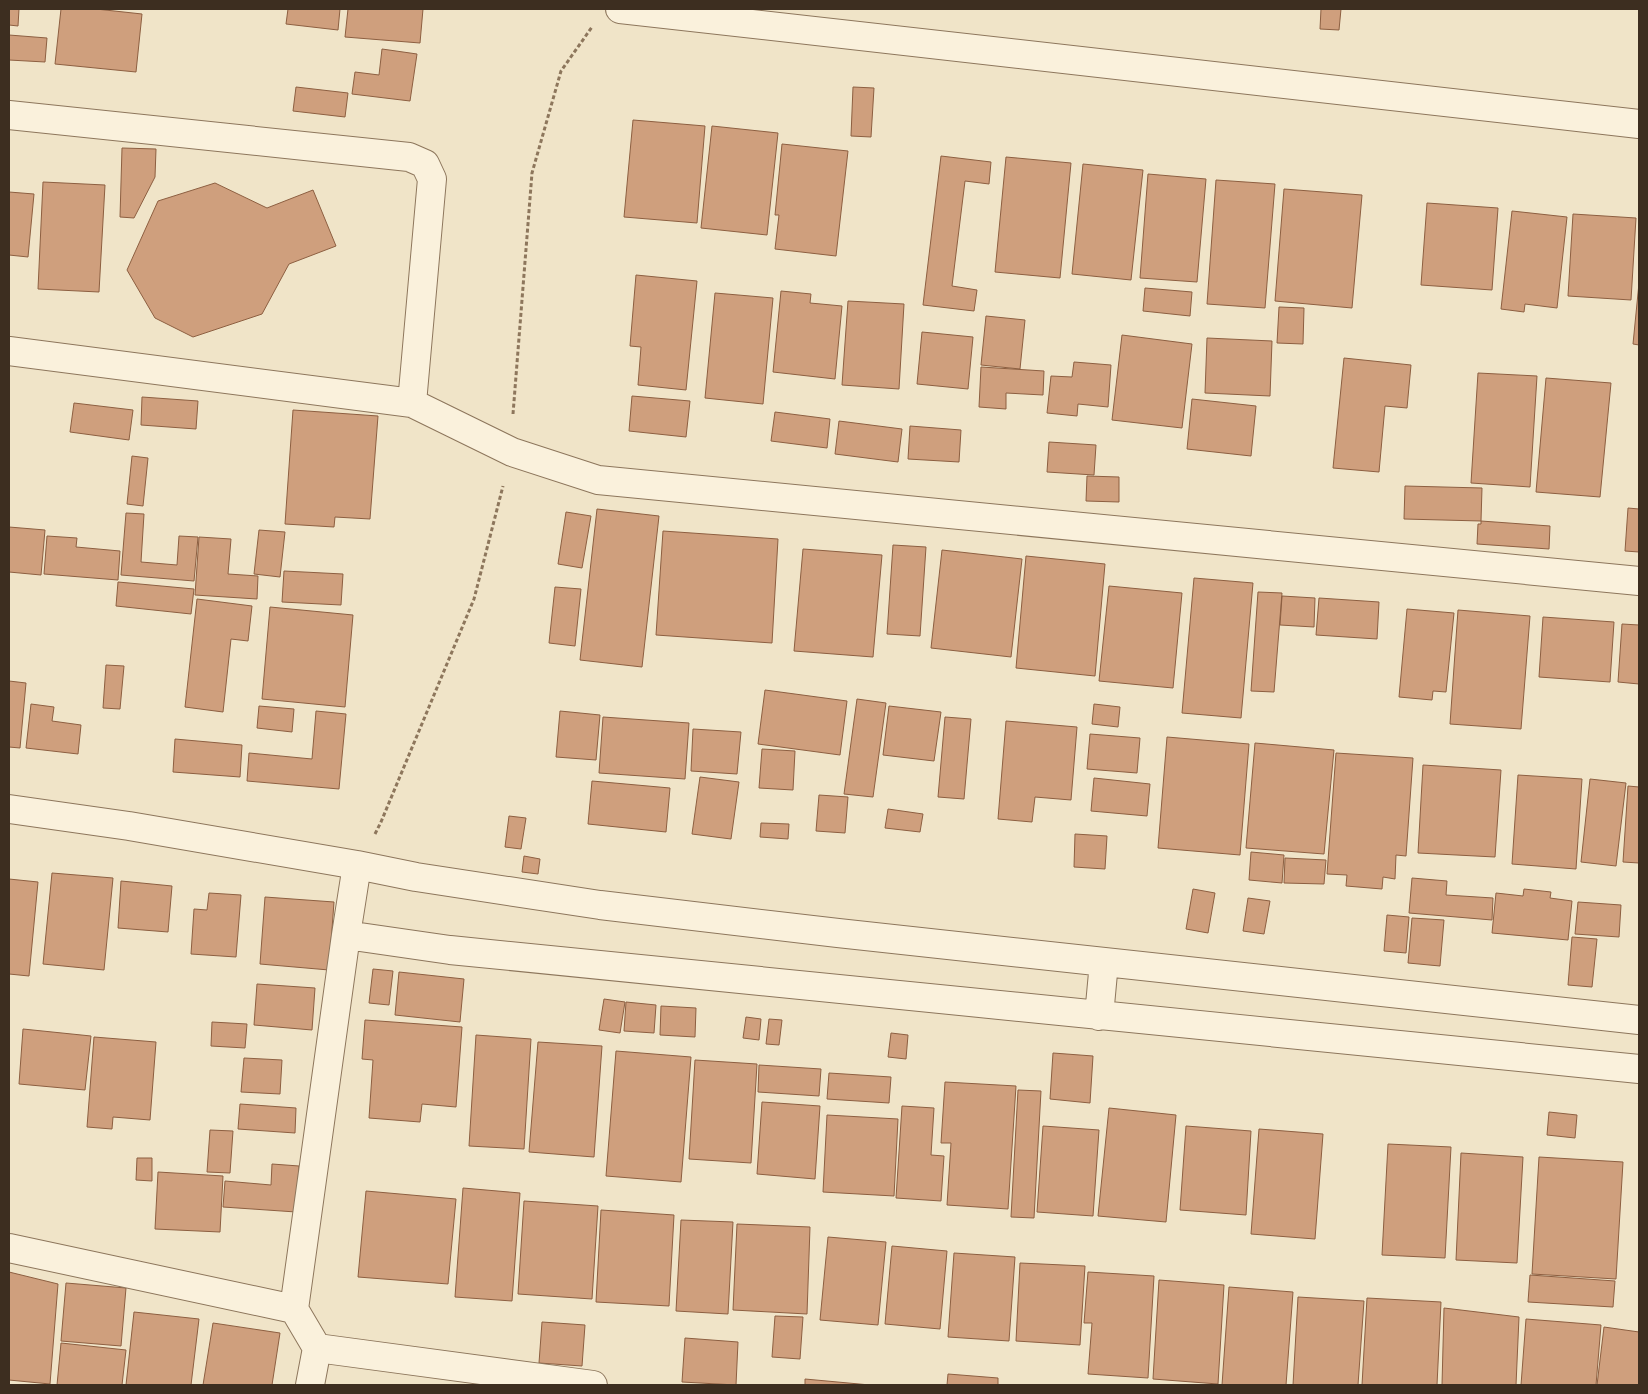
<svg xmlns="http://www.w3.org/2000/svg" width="1648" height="1394" font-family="Merriweather,serif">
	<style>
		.building { fill: #cf9f7d; stroke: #8d5f41 }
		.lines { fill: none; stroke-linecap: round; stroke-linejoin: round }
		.minor-casing { stroke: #8d765c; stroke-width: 30 }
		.path { stroke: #8d765c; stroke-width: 3; stroke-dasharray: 4 2.5; stroke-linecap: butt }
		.minor { stroke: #faf1dc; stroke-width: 28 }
	</style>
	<rect width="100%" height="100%" fill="#f0e4c8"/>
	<!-- building -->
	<path class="building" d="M 9,9 L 19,9 L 18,26 L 9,25 Z
		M 61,9 L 96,9 L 142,14 L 136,72 L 55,64 Z
		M 288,9 L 340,9 L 338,30 L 286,24 Z
		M 348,9 L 423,9 L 420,43 L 345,37 Z
		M 1321,9 L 1341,9 L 1339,30 L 1320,29 Z
		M 9,35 L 47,38 L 45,62 L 9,60 Z
		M 382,49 L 417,54 L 410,101 L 352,94 L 355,72 L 379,75 Z
		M 296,87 L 348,93 L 345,117 L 293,111 Z
		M 853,87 L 874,88 L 871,137 L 851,136 Z
		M 633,120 L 705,126 L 697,223 L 624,217 Z
		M 712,126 L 778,133 L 767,235 L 701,228 Z
		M 782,144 L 848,151 L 836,256 L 775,249 L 779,215 L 775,215 Z
		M 122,148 L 156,149 L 155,177 L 134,218 L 120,217 Z
		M 941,156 L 991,162 L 989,184 L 965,181 L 952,286 L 977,290 L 974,311 L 923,305 Z
		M 1006,157 L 1071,163 L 1060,278 L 995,272 Z
		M 1083,164 L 1143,170 L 1131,280 L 1072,274 Z
		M 1148,174 L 1206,179 L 1197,282 L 1140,278 Z
		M 1216,180 L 1275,184 L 1265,308 L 1207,304 Z
		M 43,182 L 105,185 L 99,292 L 38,289 Z
		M 215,183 L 267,208 L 313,190 L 336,246 L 289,264 L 262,314 L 193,337 L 155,318 L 127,270 L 158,201 Z
		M 1284,189 L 1362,195 L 1352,308 L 1275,301 Z
		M 9,192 L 34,194 L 28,257 L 9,255 Z
		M 1427,203 L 1498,208 L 1492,290 L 1421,285 Z
		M 1512,211 L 1567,217 L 1557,308 L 1525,304 L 1524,312 L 1501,309 Z
		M 1573,214 L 1636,218 L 1631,300 L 1568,296 Z
		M 636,275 L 697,281 L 686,390 L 638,385 L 641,347 L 630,346 Z
		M 1639,283 L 1639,345 L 1633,344 Z
		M 1145,288 L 1192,292 L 1190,316 L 1143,311 Z
		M 781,291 L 811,294 L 810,303 L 842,306 L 835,379 L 773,372 Z
		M 715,293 L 773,298 L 763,404 L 705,398 Z
		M 848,301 L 904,304 L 899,389 L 842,385 Z
		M 1279,307 L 1304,308 L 1303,344 L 1277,343 Z
		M 986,316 L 1025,320 L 1020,369 L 981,365 Z
		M 922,332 L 973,337 L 968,389 L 917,384 Z
		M 1122,335 L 1192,344 L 1182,428 L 1112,420 Z
		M 1207,338 L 1272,341 L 1270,396 L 1205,393 Z
		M 1344,358 L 1411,365 L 1407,408 L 1385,406 L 1379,472 L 1333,468 Z
		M 1074,362 L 1111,365 L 1108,407 L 1078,404 L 1077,416 L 1047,413 L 1051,376 L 1072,377 Z
		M 981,367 L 1044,371 L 1043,395 L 1006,393 L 1006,409 L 979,407 Z
		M 1478,373 L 1537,376 L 1530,487 L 1471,483 Z
		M 1546,378 L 1611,383 L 1600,497 L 1536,492 Z
		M 632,396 L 690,401 L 686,437 L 629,431 Z
		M 142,397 L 198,401 L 196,429 L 141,425 Z
		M 1192,399 L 1256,406 L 1251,456 L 1187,449 Z
		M 74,403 L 133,410 L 129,440 L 70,432 Z
		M 293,410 L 378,416 L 370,519 L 335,517 L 334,527 L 285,524 Z
		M 775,412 L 830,419 L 827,448 L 771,441 Z
		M 839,421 L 902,429 L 898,462 L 835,454 Z
		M 910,426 L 961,430 L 959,462 L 908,459 Z
		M 1049,442 L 1096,445 L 1094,475 L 1047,472 Z
		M 132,456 L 148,458 L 143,506 L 127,504 Z
		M 1087,476 L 1119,477 L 1119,502 L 1086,501 Z
		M 1405,486 L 1482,488 L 1481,521 L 1404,519 Z
		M 1628,508 L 1639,509 L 1639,552 L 1625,551 Z
		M 597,509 L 659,516 L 642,667 L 580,660 Z
		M 566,512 L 591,516 L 582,568 L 558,564 Z
		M 126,513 L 144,514 L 141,562 L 177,565 L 179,536 L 198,537 L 194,581 L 121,575 Z
		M 1481,521 L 1550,526 L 1549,549 L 1477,544 L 1478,524 L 1481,524 Z
		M 9,527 L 45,530 L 41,575 L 9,572 Z
		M 259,530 L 285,532 L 280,577 L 254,574 Z
		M 663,531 L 778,539 L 772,643 L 656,635 Z
		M 47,536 L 77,538 L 76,547 L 120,551 L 118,580 L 44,574 Z
		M 199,537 L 231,539 L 228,574 L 258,576 L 257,599 L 195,595 Z
		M 893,545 L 926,547 L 920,636 L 887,634 Z
		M 803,549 L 882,555 L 873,657 L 794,651 Z
		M 942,550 L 1022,559 L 1011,657 L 931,648 Z
		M 1026,556 L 1105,564 L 1095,676 L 1016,668 Z
		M 284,571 L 343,574 L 341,605 L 282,602 Z
		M 1194,578 L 1253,583 L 1241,718 L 1182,713 Z
		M 118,582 L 194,589 L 191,614 L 116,606 Z
		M 1109,586 L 1182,593 L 1173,688 L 1099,681 Z
		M 555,587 L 581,589 L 575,646 L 549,643 Z
		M 1258,592 L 1282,593 L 1274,692 L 1251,691 Z
		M 1282,596 L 1315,598 L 1314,627 L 1280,625 Z
		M 1319,598 L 1379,602 L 1377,639 L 1316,635 Z
		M 197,599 L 252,606 L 248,641 L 231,639 L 223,712 L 185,707 Z
		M 270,607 L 353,615 L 345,707 L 262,699 Z
		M 1407,609 L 1454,613 L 1446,692 L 1433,691 L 1432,700 L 1399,697 Z
		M 1458,610 L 1530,616 L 1521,729 L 1450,724 Z
		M 1543,617 L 1614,622 L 1610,682 L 1539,677 Z
		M 1622,624 L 1639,625 L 1639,684 L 1618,682 Z
		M 106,665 L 124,666 L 120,709 L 103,708 Z
		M 9,681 L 26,683 L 20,748 L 9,747 Z
		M 765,690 L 847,701 L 840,755 L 758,744 Z
		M 857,699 L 886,703 L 873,797 L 844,794 Z
		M 31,704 L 54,707 L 52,721 L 81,725 L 78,754 L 26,748 Z
		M 1094,704 L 1120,707 L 1118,727 L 1092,724 Z
		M 259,706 L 294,709 L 292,732 L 257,728 Z
		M 889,706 L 941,712 L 934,761 L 883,755 Z
		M 316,711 L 346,714 L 339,789 L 247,781 L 249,753 L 312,759 Z
		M 560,711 L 600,715 L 596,760 L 556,757 Z
		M 603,717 L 689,723 L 685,779 L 599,773 Z
		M 945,717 L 971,719 L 964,799 L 938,797 Z
		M 1006,721 L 1077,727 L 1071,800 L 1035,797 L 1032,822 L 998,819 Z
		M 693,729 L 741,732 L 737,774 L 691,771 Z
		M 1090,734 L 1140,738 L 1137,773 L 1087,769 Z
		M 1167,737 L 1249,744 L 1240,855 L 1158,848 Z
		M 175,739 L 242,745 L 240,777 L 173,772 Z
		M 1255,743 L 1334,750 L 1324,854 L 1246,848 Z
		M 762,749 L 795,751 L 793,790 L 759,788 Z
		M 1336,753 L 1413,758 L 1406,856 L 1396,855 L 1395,879 L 1383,877 L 1382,889 L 1346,886 L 1347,875 L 1327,874 Z
		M 1423,765 L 1501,770 L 1495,857 L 1418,853 Z
		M 1518,775 L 1582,779 L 1576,869 L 1512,864 Z
		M 700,777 L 739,782 L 731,839 L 692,834 Z
		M 1094,778 L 1150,784 L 1147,816 L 1091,811 Z
		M 1590,779 L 1626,783 L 1616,866 L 1581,862 Z
		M 592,781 L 670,788 L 666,832 L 588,824 Z
		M 1628,786 L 1639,787 L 1639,863 L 1623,862 Z
		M 819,795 L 848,797 L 845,833 L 816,831 Z
		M 888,809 L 923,814 L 920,832 L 885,828 Z
		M 509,816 L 526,818 L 521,849 L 505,847 Z
		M 761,823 L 789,824 L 788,839 L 760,837 Z
		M 1075,834 L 1107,836 L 1105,869 L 1074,867 Z
		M 1251,852 L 1284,855 L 1282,883 L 1249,880 Z
		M 524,856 L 540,859 L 538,874 L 522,872 Z
		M 1285,858 L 1326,860 L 1324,884 L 1284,883 Z
		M 52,873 L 113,878 L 104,970 L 43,964 Z
		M 1412,878 L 1447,881 L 1446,895 L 1493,898 L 1492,920 L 1409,913 Z
		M 9,879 L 38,882 L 29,976 L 9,974 Z
		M 121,881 L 172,886 L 168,932 L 118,928 Z
		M 1193,889 L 1215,893 L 1208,933 L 1186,929 Z
		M 1524,889 L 1551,892 L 1550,898 L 1572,901 L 1568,940 L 1492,933 L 1496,893 L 1523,896 Z
		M 209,893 L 241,895 L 236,957 L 191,954 L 194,909 L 207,910 Z
		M 265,897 L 334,902 L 329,970 L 260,964 Z
		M 1248,898 L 1270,901 L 1264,934 L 1243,931 Z
		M 1578,902 L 1621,905 L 1619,937 L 1575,934 Z
		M 1387,915 L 1409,917 L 1406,953 L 1384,951 Z
		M 1412,918 L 1444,920 L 1440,966 L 1408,963 Z
		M 1572,937 L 1597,939 L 1592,987 L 1568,985 Z
		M 373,969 L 393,971 L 389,1005 L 369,1003 Z
		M 399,972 L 464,979 L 460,1022 L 395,1015 Z
		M 257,984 L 315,988 L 312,1030 L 254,1025 Z
		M 604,999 L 625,1002 L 620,1033 L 599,1030 Z
		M 626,1002 L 656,1005 L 654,1033 L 624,1031 Z
		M 661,1006 L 696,1008 L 695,1037 L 660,1035 Z
		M 746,1017 L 761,1019 L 759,1040 L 743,1038 Z
		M 769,1019 L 782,1020 L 779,1045 L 766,1044 Z
		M 365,1020 L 462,1027 L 456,1107 L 422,1104 L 420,1122 L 369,1118 L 373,1060 L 362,1059 Z
		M 212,1022 L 247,1024 L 245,1048 L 211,1046 Z
		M 23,1029 L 91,1036 L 85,1090 L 19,1084 Z
		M 891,1033 L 908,1035 L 906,1059 L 888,1057 Z
		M 476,1035 L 531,1039 L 524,1149 L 469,1146 Z
		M 94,1037 L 156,1042 L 150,1120 L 113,1117 L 112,1129 L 87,1127 Z
		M 538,1042 L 602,1046 L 594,1157 L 529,1152 Z
		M 616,1051 L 691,1057 L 681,1182 L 606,1176 Z
		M 1053,1053 L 1093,1056 L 1090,1103 L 1050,1099 Z
		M 244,1058 L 282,1060 L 280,1094 L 241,1092 Z
		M 695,1060 L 757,1064 L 751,1163 L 689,1159 Z
		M 759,1065 L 821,1069 L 819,1096 L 758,1092 Z
		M 829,1073 L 891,1077 L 889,1103 L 827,1099 Z
		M 945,1082 L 1016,1086 L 1008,1209 L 947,1205 L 951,1143 L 941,1143 Z
		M 1018,1090 L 1041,1091 L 1034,1218 L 1011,1217 Z
		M 762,1102 L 820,1106 L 815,1179 L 757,1174 Z
		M 240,1104 L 296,1108 L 295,1133 L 238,1129 Z
		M 902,1106 L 934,1108 L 931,1155 L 944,1156 L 941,1201 L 896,1198 Z
		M 1109,1108 L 1176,1115 L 1166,1222 L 1098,1216 Z
		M 1549,1112 L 1577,1115 L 1575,1138 L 1547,1135 Z
		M 827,1115 L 898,1119 L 894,1196 L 823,1192 Z
		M 1043,1126 L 1099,1130 L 1093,1216 L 1037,1212 Z
		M 1186,1126 L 1251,1131 L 1246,1215 L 1180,1210 Z
		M 1259,1129 L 1323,1134 L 1315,1239 L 1251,1234 Z
		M 210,1130 L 233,1131 L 230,1173 L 207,1172 Z
		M 1388,1144 L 1451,1147 L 1445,1258 L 1382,1255 Z
		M 1461,1153 L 1523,1157 L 1517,1263 L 1456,1260 Z
		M 1539,1157 L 1623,1162 L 1616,1279 L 1532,1274 Z
		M 137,1158 L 152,1158 L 152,1181 L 136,1180 Z
		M 272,1164 L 299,1166 L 296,1212 L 223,1207 L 225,1181 L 271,1185 Z
		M 158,1172 L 223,1176 L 220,1232 L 155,1229 Z
		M 463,1188 L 520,1193 L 512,1301 L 455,1297 Z
		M 366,1191 L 456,1199 L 448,1284 L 358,1277 Z
		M 524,1201 L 598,1206 L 592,1299 L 518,1294 Z
		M 601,1210 L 674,1215 L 669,1306 L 596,1302 Z
		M 681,1220 L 733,1222 L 728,1314 L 676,1311 Z
		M 737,1224 L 810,1227 L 807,1314 L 733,1310 Z
		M 828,1237 L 886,1242 L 878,1325 L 820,1320 Z
		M 892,1246 L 947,1251 L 940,1329 L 885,1324 Z
		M 954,1253 L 1015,1257 L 1009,1341 L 948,1337 Z
		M 1020,1263 L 1085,1266 L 1080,1345 L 1016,1341 Z
		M 9,1272 L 58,1284 L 50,1384 L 9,1380 Z
		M 1088,1272 L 1154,1276 L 1148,1378 L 1088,1374 L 1092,1323 L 1084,1323 Z
		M 1530,1275 L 1615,1281 L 1613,1307 L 1528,1302 Z
		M 1159,1280 L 1224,1285 L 1218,1384 L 1153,1379 Z
		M 66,1283 L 126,1288 L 121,1346 L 61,1341 Z
		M 1229,1287 L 1293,1292 L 1286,1385 L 1222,1385 Z
		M 1298,1297 L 1364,1301 L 1358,1385 L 1293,1385 Z
		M 1367,1298 L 1441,1302 L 1437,1385 L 1362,1385 Z
		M 1444,1308 L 1519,1317 L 1516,1385 L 1442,1385 Z
		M 134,1312 L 199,1319 L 191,1385 L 126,1385 Z
		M 775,1316 L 803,1317 L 800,1359 L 772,1357 Z
		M 1526,1319 L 1601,1325 L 1596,1385 L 1521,1385 Z
		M 542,1322 L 585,1325 L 582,1366 L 539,1363 Z
		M 213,1323 L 280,1333 L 272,1385 L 203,1385 Z
		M 1604,1327 L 1639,1332 L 1639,1385 L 1597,1385 Z
		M 685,1338 L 738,1342 L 736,1385 L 682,1382 Z
		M 61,1343 L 126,1350 L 122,1385 L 57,1385 Z
		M 948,1374 L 998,1378 L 998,1385 L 947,1385 Z
		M 805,1379 L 870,1385 L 805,1385 Z"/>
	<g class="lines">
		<!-- minor casing -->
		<g class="minor-casing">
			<path id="minor" d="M 620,9 L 1639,124
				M 9,115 L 409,157 L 425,164 L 432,179 L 412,403
				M 9,351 L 412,403 L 512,452 L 598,480 L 1639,581
				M 9,809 L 129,826 L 357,865 L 416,877 L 600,905 L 838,933 L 1639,1020
				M 346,935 L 450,950 L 1639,1069
				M 1099,1016 L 1104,962
				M 9,1248 L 294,1309 L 317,1348 L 593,1385
				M 294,1309 L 346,935 L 357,865
				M 310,1385 L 317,1348"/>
		</g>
		<!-- path -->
		<path class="path" d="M 513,414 L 532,173 L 561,71 L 592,27
			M 375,834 L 381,822 L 474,599 L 503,486"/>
		<!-- minor -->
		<use href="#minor" class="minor"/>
	</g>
	<!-- border -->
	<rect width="1648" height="1394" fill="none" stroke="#3d2e20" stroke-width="20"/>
</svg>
